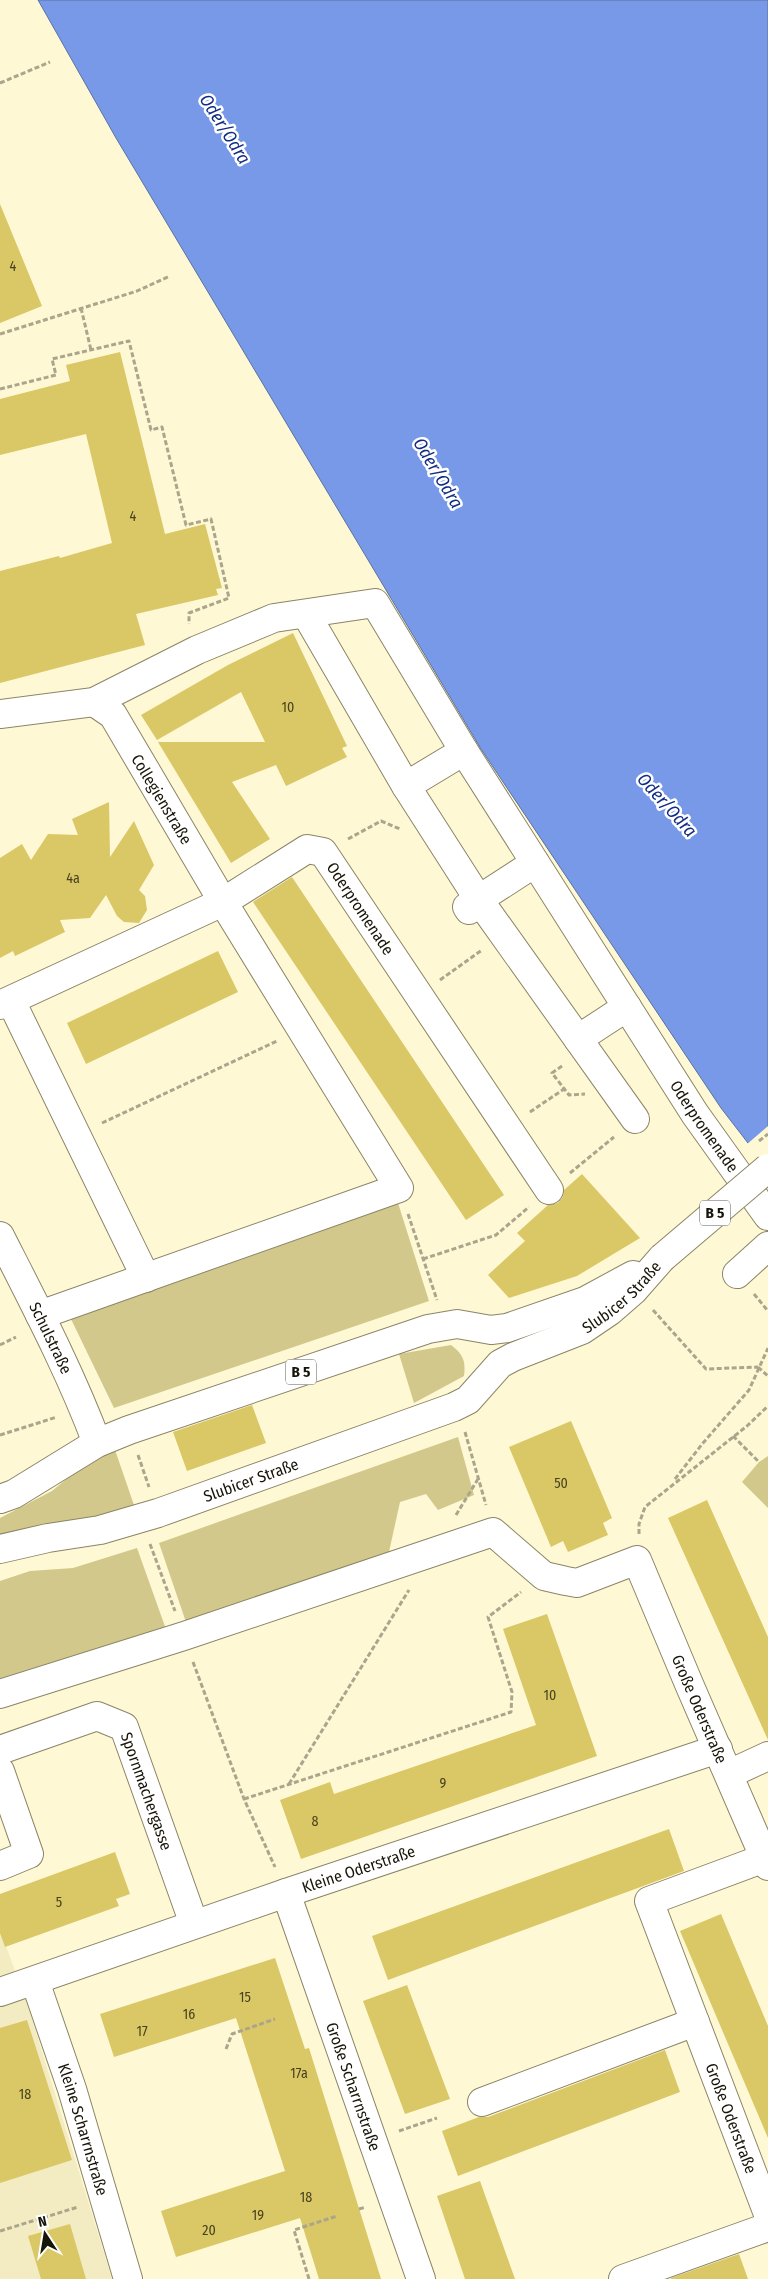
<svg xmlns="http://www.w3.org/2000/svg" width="768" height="2279" font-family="'Fira Sans Condensed',sans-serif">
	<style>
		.built { fill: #f3ecc2 }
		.green { fill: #d3c88b }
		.water { fill: #7799e7; stroke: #5a71a4 }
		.pier { fill: #fef8d5 }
		.building { fill: #dac765 }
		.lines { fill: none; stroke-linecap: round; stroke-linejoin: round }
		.minor-casing { stroke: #8b8566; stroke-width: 30 }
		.major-casing { stroke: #8b8566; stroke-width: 30 }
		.path { stroke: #aaa58b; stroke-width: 3; stroke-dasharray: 5 2.5; stroke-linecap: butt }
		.minor { stroke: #fff; stroke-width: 28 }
		.major { stroke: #fff; stroke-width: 28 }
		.major-bridge-casing { stroke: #8b8566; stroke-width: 30; stroke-linecap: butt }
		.major-bridge { stroke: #fff; stroke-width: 28 }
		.labels { text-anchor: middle; stroke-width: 5; stroke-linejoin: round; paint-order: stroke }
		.number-label { font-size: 14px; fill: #484220 }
		.shield { fill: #fff; stroke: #5d5b53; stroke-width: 1 }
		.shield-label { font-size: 15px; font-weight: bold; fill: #171509 }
		.street-label { font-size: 16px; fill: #171509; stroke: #fff }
		.water-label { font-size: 18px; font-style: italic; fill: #112c84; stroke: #fff }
	</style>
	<rect width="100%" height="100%" fill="#fef8d5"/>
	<!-- built -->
	<path class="built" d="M 0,1930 L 28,2006 L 112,2279 L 0,2279 Z"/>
	<!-- green -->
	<path class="green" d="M 398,1203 L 429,1301 L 114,1408 L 70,1317 Z
		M 451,1345 C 463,1354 466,1361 464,1376 L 414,1403 L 399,1354 Z
		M 458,1437 L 474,1495 L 438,1510 L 426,1494 L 400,1502 L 387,1561 L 188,1628 L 159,1543 Z
		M 114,1447 L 135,1508 L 96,1521 L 0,1536 L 0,1518 L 52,1491 L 81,1467 Z
		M 768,1456 L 768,1508 L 742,1482 L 759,1462 Z
		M 137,1548 L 167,1632 L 0,1685 L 0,1581 L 30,1571 L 73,1568 Z"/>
	<!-- water -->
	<path class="water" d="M 38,0 L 768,0 L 768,1169 L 721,1108 L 481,749 L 116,138 Z"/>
	<!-- pier -->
	<path class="pier" d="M 768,1126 L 768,1171 L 746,1145 Z"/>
	<!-- building -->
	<path class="building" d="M 0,204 L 42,306 L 0,323 Z
		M 120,352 L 165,534 L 205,524 L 222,588 L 216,589 L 218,595 L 136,614 L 145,645 L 0,683 L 0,571 L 59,556 L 60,558 L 112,543 L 86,434 L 0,455 L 0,399 L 70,381 L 66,365 Z
		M 293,633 L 347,746 L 342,748 L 347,757 L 286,786 L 276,765 L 232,782 L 270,839 L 231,863 L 158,742 L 265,742 L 241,692 L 157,740 L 141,715 L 228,665 Z
		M 109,802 L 110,857 L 134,821 L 154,865 L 139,890 L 145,896 L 147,910 L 139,923 L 124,922 L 117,916 L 106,895 L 90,918 L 60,920 L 65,932 L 15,956 L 13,951 L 0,958 L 0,858 L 22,844 L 31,860 L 48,834 L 78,835 L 72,819 Z
		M 292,877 L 504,1195 L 466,1220 L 253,902 Z
		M 218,951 L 238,992 L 86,1064 L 67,1023 Z
		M 582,1174 L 640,1238 L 577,1276 L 509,1298 L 488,1275 L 525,1241 L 517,1233 L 548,1205 L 558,1203 L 563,1197 L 564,1190 Z
		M 252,1405 L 266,1443 L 187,1471 L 173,1432 Z
		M 571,1421 L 612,1518 L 603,1523 L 608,1535 L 568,1552 L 563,1541 L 551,1547 L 509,1447 Z
		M 707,1500 L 768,1637 L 768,1740 L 668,1518 Z
		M 547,1614 L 597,1756 L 301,1859 L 280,1800 L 330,1782 L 334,1794 L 536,1725 L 503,1629 Z
		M 669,1829 L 684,1871 L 388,1980 L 372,1936 Z
		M 115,1852 L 130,1894 L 116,1899 L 119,1906 L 5,1947 L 0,1933 L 0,1894 Z
		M 721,1914 L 768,2026 L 768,2138 L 680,1931 Z
		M 275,1958 L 305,2049 L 309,2048 L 381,2279 L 319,2279 L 300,2218 L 176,2257 L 161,2211 L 285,2171 L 236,2018 L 114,2057 L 100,2014 Z
		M 407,1985 L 450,2099 L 405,2114 L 363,2001 Z
		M 27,2020 L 72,2160 L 0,2183 L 0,2028 Z
		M 665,2050 L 680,2092 L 458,2176 L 442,2131 L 479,2117 L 488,2117 Z
		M 480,2181 L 515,2279 L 465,2279 L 437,2196 Z
		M 70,2224 L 86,2279 L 41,2279 L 28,2236 Z
		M 739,2254 L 748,2279 L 671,2279 L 671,2278 Z"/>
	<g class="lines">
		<!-- minor casing -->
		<g class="minor-casing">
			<g id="minor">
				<path d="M 306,614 L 406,786 L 479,900 L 635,1119"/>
				<path id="s1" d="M 0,714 L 94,702 L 197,650 L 274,618 L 375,603 L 464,751 L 695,1114 L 768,1216"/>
				<path d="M 406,786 L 464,751"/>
				<path d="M 469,910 L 467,907 L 535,863"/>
				<path d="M 11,1001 L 146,1278"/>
				<path id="s2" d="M 0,1005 L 223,902 L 307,849 L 323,852 L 549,1190"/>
				<path d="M 578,1039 L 627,1007"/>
				<path id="s3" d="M 0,1236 C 34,1303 70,1371 97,1443"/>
				<path d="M 737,1274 L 768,1246"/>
				<path d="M 40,1315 L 399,1188 L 223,902 L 113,715 L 94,702"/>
				<path id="s4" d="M 0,1694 L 184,1636 L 493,1532 L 544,1576 L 566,1581 L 577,1583 L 637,1560 L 689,1684 L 768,1866"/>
				<path id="s5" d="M 0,1750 L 97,1716 L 124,1727 L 194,1924"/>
				<path d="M 0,1771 L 29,1854 L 0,1866"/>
				<path d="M 729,1774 L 768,1756"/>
				<path id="s6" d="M 765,1858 L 649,1901 L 768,2214"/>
				<path id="s7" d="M 286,1893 L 421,2279"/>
				<path id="s8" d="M 35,1981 L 72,2089 L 128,2279"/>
				<path id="s9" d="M 0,1992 L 286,1893 L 718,1749"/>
				<path d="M 482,2102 L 695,2022"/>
				<path d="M 623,2279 L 768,2227"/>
			</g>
		</g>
		<!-- major casing -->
		<g class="major-casing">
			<g id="major">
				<path d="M 0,1499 L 14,1494 L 97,1443 L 129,1430 L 428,1329 L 457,1324 L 491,1330 L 507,1328 L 585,1301 L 633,1275"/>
				<path id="s10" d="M 0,1549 L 48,1538 L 100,1530 L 158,1513 L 454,1407 L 468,1400 L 500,1364 L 513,1357 L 582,1330 L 610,1311 L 633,1291 L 662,1258"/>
			</g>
		</g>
		<!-- path -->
		<path class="path" d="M 0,83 L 50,62
			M 81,308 L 91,350
			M 0,334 L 137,291 L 170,276
			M 0,389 L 56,375 L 52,359 L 129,341 L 151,430 L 162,427 L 186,525 L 211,519 L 229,598 L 189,613 L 189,624
			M 348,839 L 381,821 L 400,829
			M 440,980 L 482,950
			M 562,1066 L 552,1073 L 569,1095 L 585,1094
			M 530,1112 L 564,1089
			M 102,1123 L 277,1041
			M 759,1141 L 768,1134
			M 570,1173 L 614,1137
			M 408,1214 L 437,1300
			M 423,1259 L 496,1235 L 529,1207
			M 754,1294 L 768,1311
			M 653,1310 L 706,1369 L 758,1367
			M 0,1345 L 16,1337
			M 758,1367 L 768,1376
			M 465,1432 L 486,1505
			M 0,1435 L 57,1417
			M 733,1436 L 759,1462
			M 138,1455 L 149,1487
			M 675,1479 L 703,1443 L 749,1390 L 768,1348
			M 456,1515 L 478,1479
			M 639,1534 L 639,1524 L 645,1507 L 747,1426 L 768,1406
			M 150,1544 L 175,1611
			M 193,1662 L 244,1799 L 275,1867
			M 289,1784 L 409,1590
			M 244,1799 L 511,1712 L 512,1692 L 488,1617 L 521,1592
			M 226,2049 L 232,2034 L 275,2019
			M 399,2131 L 437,2118
			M 359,2209 L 366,2207
			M 0,2231 L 78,2207
			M 309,2279 L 294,2230 L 337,2216"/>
		<!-- minor -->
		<use href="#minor" class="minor"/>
		<!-- major -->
		<use href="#major" class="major"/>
		<!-- major-bridge casing -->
		<g class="major-bridge-casing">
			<path id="major-bridge" d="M 662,1258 L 768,1168"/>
		</g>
		<!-- major-bridge -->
		<use href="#major-bridge" class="major-bridge"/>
	</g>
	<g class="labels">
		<!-- number labels -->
		<g class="number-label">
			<text x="13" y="271">4</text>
			<text x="133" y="521">4</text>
			<text x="288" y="712">10</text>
			<text x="73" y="883">4a</text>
			<text x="561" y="1488">50</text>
			<text x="550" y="1700">10</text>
			<text x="443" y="1788">9</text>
			<text x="315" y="1826">8</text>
			<text x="59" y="1907">5</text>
			<text x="245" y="2002">15</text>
			<text x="189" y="2019">16</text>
			<text x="142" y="2036">17</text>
			<text x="299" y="2078">17a</text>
			<text x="25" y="2099">18</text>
			<text x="306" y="2202">18</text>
			<text x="258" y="2220">19</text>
			<text x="209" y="2235">20</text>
		</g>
		<!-- shield labels -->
		<g class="shield">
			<rect x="700" y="1200.5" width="30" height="25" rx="4"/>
			<rect x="286" y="1359.5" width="30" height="25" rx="4"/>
		</g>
		<g class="shield-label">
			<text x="715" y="1218">B 5</text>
			<text x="301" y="1377">B 5</text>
		</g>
		<!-- street labels -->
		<g class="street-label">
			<text transform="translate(162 799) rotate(59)" y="6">Collegienstraße</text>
			<text dy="6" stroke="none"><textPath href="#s2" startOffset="429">Oderpromenade</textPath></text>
			<text dy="6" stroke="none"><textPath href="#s1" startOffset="1014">Oderpromenade</textPath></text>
			<text dy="6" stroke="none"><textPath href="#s10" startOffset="681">Slubicer Straße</textPath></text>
			<text dy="6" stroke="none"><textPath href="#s3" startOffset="114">Schulstraße</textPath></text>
			<text dy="6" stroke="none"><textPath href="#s10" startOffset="261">Slubicer Straße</textPath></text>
			<text dy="6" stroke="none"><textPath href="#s4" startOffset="846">Große Oderstraße</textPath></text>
			<text dy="6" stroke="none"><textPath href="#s5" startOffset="200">Spornmachergasse</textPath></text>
			<text dy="6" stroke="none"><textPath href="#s9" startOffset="379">Kleine Oderstraße</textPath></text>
			<text dy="6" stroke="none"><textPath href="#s7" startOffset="205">Große Scharrnstraße</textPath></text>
			<text dy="6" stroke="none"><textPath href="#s6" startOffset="356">Große Oderstraße</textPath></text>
			<text dy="6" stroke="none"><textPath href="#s8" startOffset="156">Kleine Scharrnstraße</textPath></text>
		</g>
		<!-- water labels -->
		<g class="water-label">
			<text transform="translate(225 129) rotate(58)" y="6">Oder/Odra</text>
			<text transform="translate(438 473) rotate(59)" y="6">Oder/Odra</text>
			<text transform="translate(667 805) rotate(48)" y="6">Oder/Odra</text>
		</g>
	</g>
	<!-- north arrow -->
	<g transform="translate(45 2234) rotate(348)" stroke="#ffffff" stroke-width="4" paint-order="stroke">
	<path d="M0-4L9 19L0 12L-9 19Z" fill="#171509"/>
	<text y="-8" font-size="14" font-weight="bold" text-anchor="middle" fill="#171509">N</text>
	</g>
</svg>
